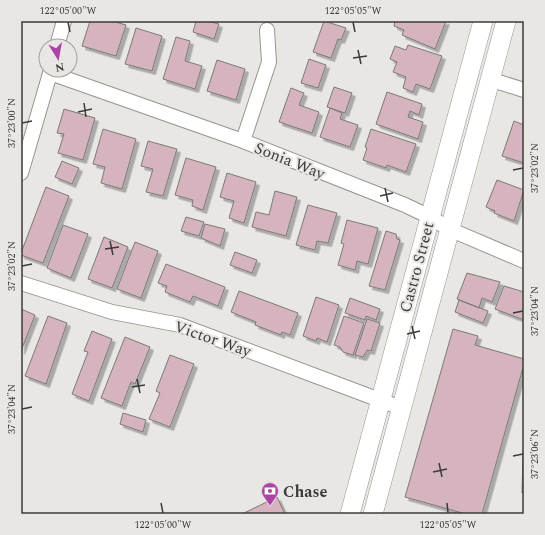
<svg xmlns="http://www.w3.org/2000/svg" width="545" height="535" font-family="Spectral,serif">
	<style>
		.building { fill: #d5b4bf; stroke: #7c797a; filter: url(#shadow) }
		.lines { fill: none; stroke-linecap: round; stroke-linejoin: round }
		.street-casing { stroke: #959491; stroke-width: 16 }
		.secondary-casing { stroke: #959491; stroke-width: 20 }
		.street { stroke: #fff; stroke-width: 14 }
		.secondary { stroke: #fff; stroke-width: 19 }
		.ticks { fill: none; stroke: #3c3b3a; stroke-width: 1.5 }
		.labels { text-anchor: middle; stroke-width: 4; stroke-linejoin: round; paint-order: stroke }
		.street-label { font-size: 16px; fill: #3c3b3a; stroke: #e8e7e4 }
		.poi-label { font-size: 16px; font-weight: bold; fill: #3c3b3a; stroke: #e8e7e4; text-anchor: start }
		.neatline { fill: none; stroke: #3c3b3a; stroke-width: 1.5 }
		.ticks-label { font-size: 10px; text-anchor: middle; fill: #3c3b3a }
	</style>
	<defs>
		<filter id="shadow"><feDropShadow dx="3.5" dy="3.5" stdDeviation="0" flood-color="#0004"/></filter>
	</defs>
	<rect width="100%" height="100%" fill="#e8e7e4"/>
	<!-- building -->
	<path class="building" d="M 90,21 L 112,21 L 126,25 L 116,56 L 82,46 Z
		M 196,21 L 207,21 L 219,24 L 214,39 L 193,32 Z
		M 324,21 L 346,28 L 341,40 L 338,39 L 331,58 L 313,52 Z
		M 395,21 L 446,21 L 435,49 L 402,35 L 404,30 L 394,26 Z
		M 136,28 L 162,36 L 152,71 L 125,64 Z
		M 176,37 L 190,41 L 185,61 L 202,66 L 195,89 L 163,79 Z
		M 408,45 L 442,56 L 430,89 L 416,84 L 413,92 L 403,88 L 406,77 L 393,72 L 397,62 L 390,59 L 395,46 L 406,50 Z
		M 309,59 L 326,65 L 318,88 L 301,83 Z
		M 217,60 L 245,69 L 236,100 L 207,91 Z
		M 334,87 L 352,93 L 345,113 L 327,107 Z
		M 291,88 L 304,93 L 299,105 L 319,112 L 312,133 L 279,122 Z
		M 387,92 L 422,104 L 419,115 L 410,111 L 408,117 L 423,122 L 418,139 L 376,124 Z
		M 330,108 L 342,113 L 340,119 L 358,125 L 350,147 L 320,137 Z
		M 64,109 L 95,118 L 83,160 L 58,153 L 64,134 L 57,133 Z
		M 514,121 L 524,125 L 524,163 L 502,156 Z
		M 103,129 L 136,139 L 122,189 L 101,183 L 105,167 L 93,164 Z
		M 371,129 L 416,144 L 406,172 L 387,165 L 386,168 L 363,160 L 367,148 L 365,147 Z
		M 148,141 L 177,149 L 163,196 L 146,192 L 153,169 L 141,166 Z
		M 186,158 L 216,167 L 203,210 L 192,206 L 193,200 L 175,195 Z
		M 62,161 L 79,168 L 72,184 L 55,177 Z
		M 227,173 L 256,182 L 244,223 L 229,218 L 234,201 L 220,197 Z
		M 497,180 L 524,190 L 514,221 L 494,213 L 495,211 L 486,207 Z
		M 46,187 L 69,196 L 43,263 L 21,255 L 21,253 Z
		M 275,191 L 297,197 L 286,236 L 252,227 L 256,212 L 269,215 Z
		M 308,205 L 337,213 L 328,243 L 317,241 L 315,250 L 296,245 Z
		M 186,217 L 204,222 L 199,236 L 181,231 Z
		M 347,220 L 378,228 L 368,264 L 357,261 L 355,270 L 338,265 L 344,244 L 341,243 Z
		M 205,224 L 225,229 L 220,246 L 201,238 Z
		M 63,225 L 88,234 L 71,278 L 47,268 Z
		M 386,231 L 396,234 L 397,239 L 400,240 L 385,290 L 369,286 Z
		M 104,237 L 128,247 L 112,288 L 88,279 Z
		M 135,242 L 158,251 L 141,298 L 117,289 Z
		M 235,252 L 257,260 L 252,273 L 230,265 Z
		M 166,264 L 225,287 L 218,306 L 193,296 L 190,302 L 165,292 L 167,286 L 158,283 Z
		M 467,273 L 500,282 L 492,302 L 482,298 L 479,308 L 457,299 Z
		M 504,286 L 524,292 L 524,320 L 495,309 Z
		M 239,291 L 298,313 L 290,335 L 282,332 L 281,335 L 255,325 L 256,322 L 231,312 Z
		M 316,297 L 339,305 L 327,342 L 317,338 L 316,341 L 303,336 Z
		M 350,298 L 380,309 L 376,320 L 366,316 L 365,320 L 345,313 Z
		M 459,300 L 488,311 L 483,323 L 455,312 Z
		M 21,309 L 35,315 L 21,351 Z
		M 48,316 L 67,323 L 46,384 L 25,376 Z
		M 344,316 L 364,323 L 353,355 L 343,352 L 340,347 L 334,345 Z
		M 367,319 L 380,323 L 371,351 L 367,350 L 363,357 L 355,355 Z
		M 453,329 L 478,336 L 475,345 L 524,359 L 524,364 L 482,514 L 466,514 L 405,497 Z
		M 92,331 L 112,339 L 89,401 L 72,394 L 88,352 L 84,351 Z
		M 125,337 L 150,347 L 135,384 L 131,382 L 122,406 L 101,398 Z
		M 170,355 L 194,364 L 170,427 L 149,419 L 160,393 L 156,391 Z
		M 123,413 L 146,420 L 143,432 L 120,424 Z
		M 523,451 L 524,451 L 524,493 L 522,493 Z
		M 277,497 L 285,514 L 242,514 Z"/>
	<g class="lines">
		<!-- street casing -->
		<g class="street-casing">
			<path id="street" d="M 57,46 L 64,21
				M 50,73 L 243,141 L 405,205 L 430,217 L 449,229 L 524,261
				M 489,79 L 524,90
				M 243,141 L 269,62 L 267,30
				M 21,173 L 51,70
				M 21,283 L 112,312 L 180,325 L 401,408"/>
		</g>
		<!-- secondary casing -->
		<g class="secondary-casing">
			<path id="secondary" d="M 350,514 L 483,21
				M 373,514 L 506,21"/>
		</g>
		<!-- street -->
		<use href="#street" class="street"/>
		<!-- secondary -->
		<use href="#secondary" class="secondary"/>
	</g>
	<!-- ticks -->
	<path class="ticks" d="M 68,22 L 70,32M 353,22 L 355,32M 358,50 L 361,64M 353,58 L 367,56M 84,103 L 86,117M 78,112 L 92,109M 22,123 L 32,121M 513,170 L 523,168M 385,188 L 388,202M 380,196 L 393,193M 110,241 L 113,255M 105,249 L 119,247M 22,266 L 32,264M 513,313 L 523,311M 412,326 L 415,339M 407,334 L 420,331M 137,379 L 140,393M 132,387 L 145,385M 22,409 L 32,407M 513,456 L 523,454M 439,463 L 442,477M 433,472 L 447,469M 161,503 L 163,513M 447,503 L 448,513"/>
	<!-- icons -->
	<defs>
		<g id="bank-pin" transform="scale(0.9)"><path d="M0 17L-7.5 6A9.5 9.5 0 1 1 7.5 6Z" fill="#ad43a4" stroke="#e8e7e4"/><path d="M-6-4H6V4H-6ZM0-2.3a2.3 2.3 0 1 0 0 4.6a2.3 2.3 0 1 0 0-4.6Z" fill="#fff"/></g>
	</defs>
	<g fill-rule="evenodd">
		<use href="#bank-pin" x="270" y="491"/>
	</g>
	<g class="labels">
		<!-- street labels -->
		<g class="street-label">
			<text transform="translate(290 160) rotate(22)" y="6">Sonia Way</text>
			<text transform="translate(416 267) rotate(-75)" y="6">Castro Street</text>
			<text transform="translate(213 338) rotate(19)" y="6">Victor Way</text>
		</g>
		<!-- poi labels -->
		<g class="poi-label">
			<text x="283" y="497">Chase</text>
		</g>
	</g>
	<!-- border -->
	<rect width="545" height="535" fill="none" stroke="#e8e7e4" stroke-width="44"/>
	<!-- north arrow -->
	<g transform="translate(58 58) rotate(169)"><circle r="19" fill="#e8e7e4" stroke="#a3a2a0"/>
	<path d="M0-3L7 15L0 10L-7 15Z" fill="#ad43a4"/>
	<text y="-6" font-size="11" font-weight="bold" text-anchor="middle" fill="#3c3b3a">N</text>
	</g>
	<rect x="22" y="22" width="501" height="491" class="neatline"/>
	<g class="ticks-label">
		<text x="68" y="14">122°05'00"W</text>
		<text x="353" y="14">122°05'05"W</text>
		<text transform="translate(11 123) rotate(-90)" y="4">37°23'00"N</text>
		<text transform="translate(534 168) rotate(-90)" y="4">37°23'02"N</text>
		<text transform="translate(11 266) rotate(-90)" y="4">37°23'02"N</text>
		<text transform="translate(534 311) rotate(-90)" y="4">37°23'04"N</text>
		<text transform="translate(11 409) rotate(-90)" y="4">37°23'04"N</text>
		<text transform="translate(534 454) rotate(-90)" y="4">37°23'06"N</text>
		<text x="163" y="528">122°05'00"W</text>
		<text x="448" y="528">122°05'05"W</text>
	</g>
</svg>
